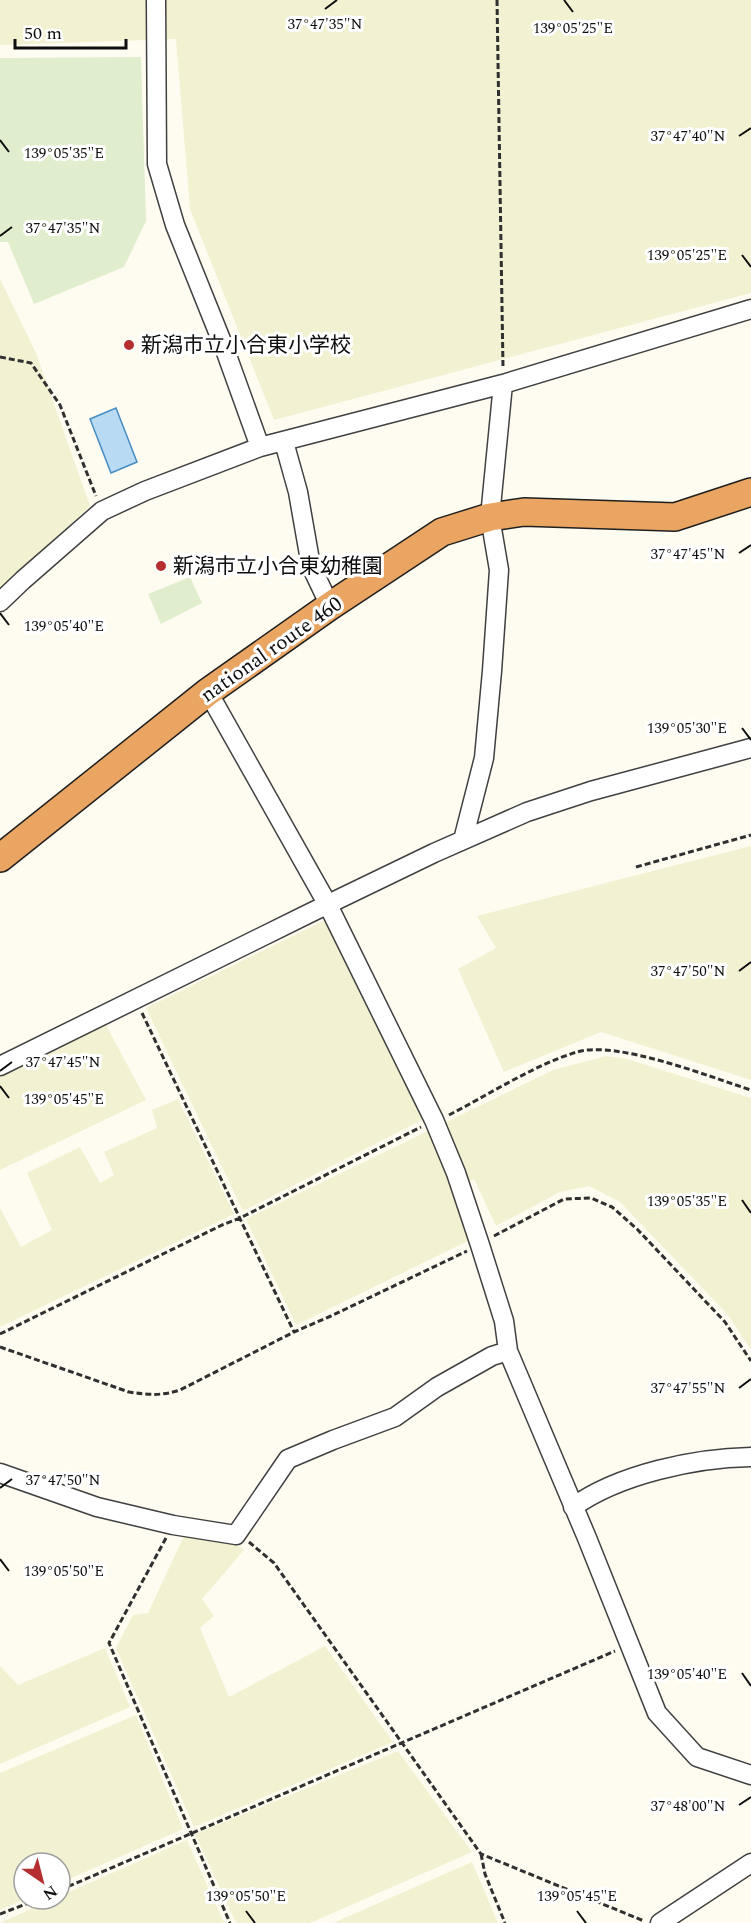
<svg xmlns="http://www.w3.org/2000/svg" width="751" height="1923" font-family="Spectral,'Noto Sans JP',serif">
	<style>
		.farmland { fill: #f2f1d1 }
		.pitch { fill: #e1eecd }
		.water { fill: #b8daf2; stroke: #448cc4; stroke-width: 1.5 }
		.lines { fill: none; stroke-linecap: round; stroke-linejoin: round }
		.minor-casing { stroke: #414141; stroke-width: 21 }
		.highway-casing { stroke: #1f1f1f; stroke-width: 30 }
		.path { stroke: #303030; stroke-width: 3; stroke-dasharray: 6 3; stroke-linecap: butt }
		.minor { stroke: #fff; stroke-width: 18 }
		.highway { stroke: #eaa562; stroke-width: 27 }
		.ticks { fill: none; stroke: #0e0e0e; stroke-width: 2 }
		.poi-dot { fill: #b52f30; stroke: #fff; stroke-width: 2 }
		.labels { text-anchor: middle; stroke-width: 6; stroke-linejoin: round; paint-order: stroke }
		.poi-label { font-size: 21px; fill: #0e0e0e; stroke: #fff; text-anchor: start }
		.street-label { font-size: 21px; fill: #0e0e0e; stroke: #fff }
		.ticks-label { font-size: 15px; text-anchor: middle; fill: #0e0e0e; stroke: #fff; stroke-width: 6; stroke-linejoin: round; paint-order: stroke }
	</style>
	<rect width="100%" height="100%" fill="#fefcf0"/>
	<!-- farmland -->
	<path class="farmland" d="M 0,0 L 751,0 L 751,293 L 274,420 L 190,209 L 176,39 L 0,45 Z
		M 0,279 L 36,353 L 90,506 L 0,592 Z
		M 751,846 L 751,1080 L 601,1032 L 504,1072 L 458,969 L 496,948 L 477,916 Z
		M 325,920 L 424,1119 L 243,1211 L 146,1008 Z
		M 106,1025 L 146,1100 L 0,1170 L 0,1074 L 27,1065 Z
		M 606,1056 L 627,1059 L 751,1098 L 751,1350 L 728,1315 L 620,1202 L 589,1186 L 560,1192 L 496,1226 L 474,1179 L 468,1182 L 442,1124 L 553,1070 Z
		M 178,1099 L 234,1214 L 0,1327 L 0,1208 L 21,1247 L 52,1230 L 27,1173 L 80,1147 L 100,1183 L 114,1175 L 104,1152 L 157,1128 L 152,1110 Z
		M 428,1131 L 455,1192 L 470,1240 L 296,1325 L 246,1219 Z
		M 185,1534 L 229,1540 L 244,1550 L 202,1599 L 214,1616 L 200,1628 L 229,1697 L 325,1646 L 393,1742 L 194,1827 L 116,1648 L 133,1615 L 148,1613 Z
		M 105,1648 L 130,1707 L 0,1764 L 0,1666 L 18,1685 Z
		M 136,1715 L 183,1829 L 60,1883 L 60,1863 L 24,1863 L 24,1899 L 0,1910 L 0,1773 Z
		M 398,1751 L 472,1852 L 310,1923 L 236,1923 L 195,1834 Z
		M 187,1840 L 224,1923 L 0,1923 L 52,1899 L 60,1899 L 60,1896 Z
		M 472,1862 L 498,1923 L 333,1923 Z"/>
	<!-- pitch -->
	<path class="pitch" d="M 141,57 L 146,221 L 124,267 L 34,304 L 8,242 L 0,242 L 0,58 Z
		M 190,577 L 202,603 L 161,624 L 148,594 Z"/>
	<!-- water -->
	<path class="water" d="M 116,408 L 137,462 L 111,473 L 90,419 Z"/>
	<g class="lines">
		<!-- minor casing -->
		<g class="minor-casing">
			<path id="minor" d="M 156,0 L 157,164 L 175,225 L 224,347 L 260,447
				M 284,442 L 298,492 L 311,566 L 330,606
				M 0,602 L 23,580 L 102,511 L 145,491 L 260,447 L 503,384 L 751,309
				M 208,692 L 328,905 L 434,1120 L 456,1173 L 480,1245 L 504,1321 L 508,1351 L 587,1538 L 657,1713 L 697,1757 L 751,1775
				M 463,840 L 484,758 L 492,671 L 499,570 L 490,517 L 503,384
				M 0,1066 L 314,911 L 434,853 L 527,812 L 591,791 L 751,748
				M 0,1473 L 97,1507 L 173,1525 L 236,1535 L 288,1459 L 333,1440 L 395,1417 L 437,1387 L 492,1356 L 508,1351
				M 573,1507 C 619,1474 695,1458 751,1457
				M 660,1923 L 751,1863"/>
		</g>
		<!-- highway casing -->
		<g class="highway-casing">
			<path id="highway" d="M 0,858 L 208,692 L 330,606 L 442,532 L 490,517 L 524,512 L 675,517 L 751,492"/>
		</g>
		<!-- path -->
		<path class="path" d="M 497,0 L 503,367
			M 0,357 L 31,363 L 60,405 L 96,496
			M 636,867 L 751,835
			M 142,1013 L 294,1332
			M 449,1115 C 488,1095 536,1064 577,1052 C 617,1040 710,1077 751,1090
			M 494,1236 L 564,1199 L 591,1198 L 612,1207 L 637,1229 L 725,1322 L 751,1361
			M 0,1334 L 222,1225 L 240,1218 L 421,1127
			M 0,1347 L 129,1392 C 148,1395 162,1396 180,1390 L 294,1332 L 331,1316 L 467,1251
			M 166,1538 L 109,1643 L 230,1923
			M 249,1542 L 274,1563 L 481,1854 L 644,1921
			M 481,1854 L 485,1874 L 505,1923
			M 60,1890 L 615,1651
			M 0,1914 L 39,1899"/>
		<!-- minor -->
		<use href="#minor" class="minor"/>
		<!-- highway -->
		<use href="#highway" class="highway"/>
	</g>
	<!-- ticks -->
	<path class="ticks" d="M 564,0 L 573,12M 325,9 L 337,0M 739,136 L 751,128M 0,140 L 9,152M 0,236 L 12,227M 742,255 L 751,267M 739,553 L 751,545M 0,613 L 9,625M 742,728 L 751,740M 739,971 L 751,962M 0,1071 L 12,1062M 0,1086 L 9,1098M 742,1200 L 751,1213M 739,1388 L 751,1379M 0,1488 L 12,1479M 0,1559 L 9,1571M 742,1673 L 751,1686M 739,1805 L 751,1797M 246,1911 L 255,1923M 577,1911 L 586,1923"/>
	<!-- markers -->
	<g class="poi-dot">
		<circle cx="129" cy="345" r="6"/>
		<circle cx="161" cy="566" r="6"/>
	</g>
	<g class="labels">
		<!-- poi labels -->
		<g class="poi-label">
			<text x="141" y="352">新潟市立小合東小学校</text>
			<text x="173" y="573">新潟市立小合東幼稚園</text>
		</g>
		<!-- street labels -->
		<g class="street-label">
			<text transform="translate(271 649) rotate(-35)" y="7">national route 460</text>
		</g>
	</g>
	<g class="ticks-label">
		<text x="325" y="29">37°47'35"N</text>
		<text x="573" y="33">139°05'25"E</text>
		<text x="688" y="141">37°47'40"N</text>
		<text x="64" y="158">139°05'35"E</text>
		<text x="63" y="233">37°47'35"N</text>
		<text x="687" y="260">139°05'25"E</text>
		<text x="688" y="559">37°47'45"N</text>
		<text x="64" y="631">139°05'40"E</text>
		<text x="687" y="733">139°05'30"E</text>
		<text x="688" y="976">37°47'50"N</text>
		<text x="63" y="1067">37°47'45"N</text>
		<text x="64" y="1104">139°05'45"E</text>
		<text x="687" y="1206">139°05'35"E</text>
		<text x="688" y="1393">37°47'55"N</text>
		<text x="63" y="1485">37°47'50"N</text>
		<text x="64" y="1576">139°05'50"E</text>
		<text x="687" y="1679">139°05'40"E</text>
		<text x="688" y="1811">37°48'00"N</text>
		<text x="246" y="1901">139°05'50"E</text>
		<text x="577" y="1901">139°05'45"E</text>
	</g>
	<!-- north arrow -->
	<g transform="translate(42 1881) rotate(145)"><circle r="28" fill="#ffffff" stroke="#9f9f9f" stroke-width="1.5"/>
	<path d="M0-4.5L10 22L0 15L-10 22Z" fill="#b52f30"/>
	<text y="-9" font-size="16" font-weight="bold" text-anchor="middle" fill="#0e0e0e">N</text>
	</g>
	<!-- scale -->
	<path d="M15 39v9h111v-9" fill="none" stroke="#0e0e0e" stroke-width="3"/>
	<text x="24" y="39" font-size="18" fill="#0e0e0e" stroke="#ffffff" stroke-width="4.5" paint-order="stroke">50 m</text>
</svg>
